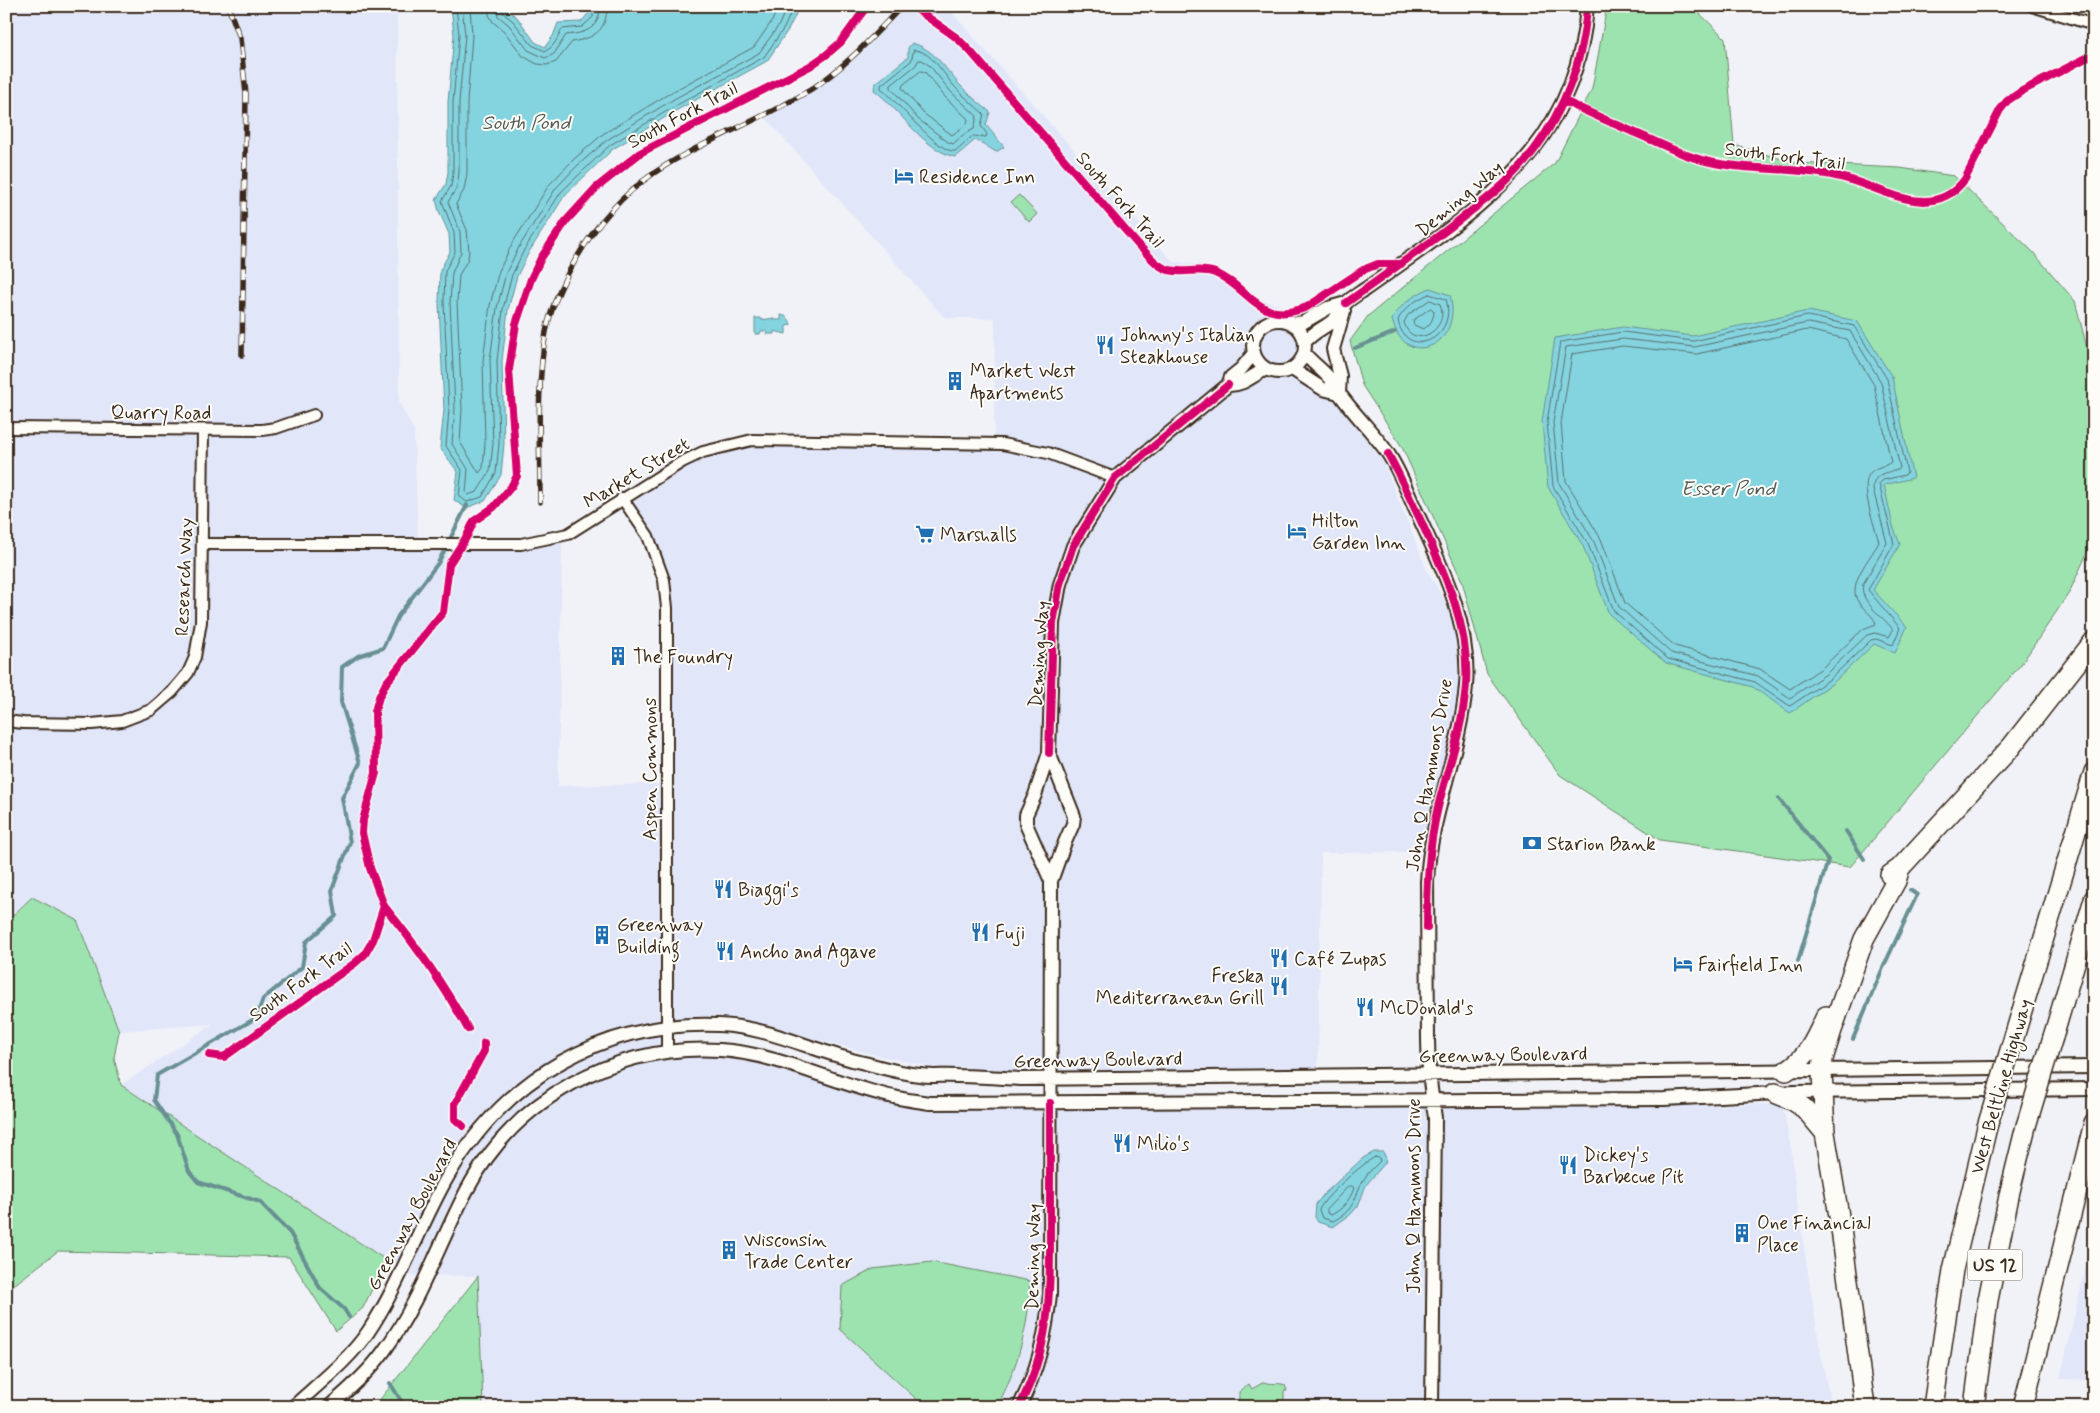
<svg xmlns="http://www.w3.org/2000/svg" width="2100" height="1413" font-family="Mynerve,sans-serif">
	<style>
		.built { fill: #e1e6f9 }
		.green { fill: #9de3b0; stroke: #6c8667 }
		.water { fill: #84d4e0; stroke: #679092 }
		.lines { fill: none; stroke-linecap: round; stroke-linejoin: round }
		.shore { stroke: #586e6c; stroke-width: 1 }
		.stream { stroke: #679092; stroke-width: 4 }
		.minor-casing { stroke: #3b2a1e; stroke-width: 14 }
		.tertiary-casing { stroke: #3b2a1e; stroke-width: 16 }
		.motorway-casing { stroke: #3b2a1e; stroke-width: 22 }
		.minor { stroke: #fdfcf7; stroke-width: 10 }
		.tertiary { stroke: #fdfcf7; stroke-width: 12 }
		.motorway { stroke: #fdfcf7; stroke-width: 19 }
		.rail-casing { stroke: #3b2a1e; stroke-width: 5.5 }
		.rail { stroke: #fdfcf7; stroke-width: 4; stroke-dasharray: 11; stroke-linecap: butt }
		.motorway-bridge-casing { stroke: #3b2a1e; stroke-width: 22; stroke-linecap: butt }
		.motorway-bridge { stroke: #fdfcf7; stroke-width: 19 }
		.cycleway-casing { stroke: #fdfcf7; stroke-width: 11 }
		.cycleway { stroke: #d6006c; stroke-width: 8 }
		.labels { text-anchor: middle; stroke-width: 4; stroke-linejoin: round; paint-order: stroke }
		.shield { fill: #fdfcf7; stroke: #75695f; stroke-width: 1 }
		.shield-label { font-size: 18px; font-weight: bold; fill: #3b2a1e }
		.street-label { font-size: 19px; fill: #3b2a1e; stroke: #fdfcf7 }
		.poi-label { font-size: 19px; fill: #3b2a1e; stroke: #fdfcf7; text-anchor: start }
		.water-label { font-size: 20px; font-style: italic; fill: #515d58; stroke: #fdfcf7 }
	</style>
	<rect width="100%" height="100%" fill="#f0f2f8"/>
	<filter id="ink" filterUnits="userSpaceOnUse"><feTurbulence type="fractalNoise" baseFrequency=".02" numOctaves="2"/><feDisplacementMap in="SourceGraphic" scale="10" xChannelSelector="R" yChannelSelector="G"/><feConvolveMatrix kernelMatrix="1 2 1 2 8 2 1 2 1" color-interpolation-filters="sRGB"/></filter>
	<g filter="url(#ink)">
		<!-- built -->
		<path class="built" d="M 6,6 L 397,6 L 399,402 L 414,431 L 418,544 L 488,545 L 568,534 L 562,545 L 558,786 L 666,784 L 667,590 L 626,496 L 724,445 L 994,443 L 995,318 L 947,318 L 943,316 L 762,114 L 835,73 L 903,6 L 946,6 L 1173,262 L 1208,265 L 1234,279 L 1262,300 L 1280,305 L 1346,411 L 1383,461 L 1427,571 L 1446,602 L 1458,642 L 1460,682 L 1454,730 L 1424,852 L 1321,853 L 1318,1070 L 1063,1073 L 995,1072 L 937,1068 L 876,1055 L 744,1021 L 704,1018 L 669,1020 L 667,1051 L 722,1051 L 894,1097 L 1251,1101 L 1268,1108 L 1311,1111 L 1401,1099 L 1664,1099 L 1687,1105 L 1782,1104 L 1792,1154 L 1796,1197 L 1822,1361 L 1832,1407 L 483,1407 L 478,1276 L 408,1275 L 121,1085 L 213,1024 L 119,1031 L 77,921 L 32,897 L 6,922 Z
			M 2094,1230 L 2094,1380 L 2060,1379 Z"/>
		<!-- green -->
		<path class="green" d="M 1607,6 L 1692,6 L 1725,38 L 1734,145 L 1795,163 L 1900,168 L 1954,176 L 2032,251 L 2075,301 L 2094,375 L 2094,538 L 2069,593 L 2022,663 L 1850,867 L 1660,840 L 1560,775 L 1487,674 L 1462,581 L 1402,447 L 1362,385 L 1350,341 L 1368,316 L 1555,163 L 1592,89 Z
			M 1019,195 L 1037,214 L 1029,222 L 1011,202 Z
			M 32,897 L 77,920 L 119,1031 L 114,1058 L 121,1085 L 386,1260 L 363,1308 L 336,1331 L 289,1257 L 58,1251 L 6,1291 L 6,922 Z
			M 932,1262 L 1030,1281 C 1029,1327 1018,1366 997,1407 L 925,1407 L 840,1329 L 842,1286 L 873,1269 Z
			M 478,1276 L 483,1407 L 374,1407 Z
			M 1264,1382 C 1271,1385 1277,1382 1285,1385 L 1287,1391 L 1284,1391 L 1284,1407 L 1239,1407 L 1239,1392 L 1249,1384 L 1252,1389 Z"/>
		<!-- water -->
		<path class="water" d="M 451,6 L 540,6 L 525,9 L 504,8 L 517,17 L 535,42 L 545,47 L 553,36 L 558,23 L 581,22 L 588,14 L 588,6 L 800,6 L 788,30 L 767,61 L 679,109 L 613,149 L 565,195 L 529,252 L 517,276 L 508,310 L 502,361 L 504,444 L 501,475 L 485,501 L 466,508 L 454,500 L 458,472 L 440,448 L 444,410 L 439,303 L 440,270 L 450,252 L 449,234 L 439,211 L 436,200 L 446,184 L 448,172 L 448,102 L 454,35 Z
			M 912,43 C 934,49 944,67 958,83 C 968,94 979,103 990,112 L 986,125 L 1004,147 L 996,152 L 982,143 L 975,140 L 955,157 C 922,149 900,109 874,90 L 875,84 L 908,57 L 908,48 Z
			M 1430,288 L 1450,295 C 1464,348 1403,370 1392,319 C 1401,304 1414,295 1430,288 Z
			M 1808,311 L 1857,321 L 1892,377 L 1913,478 L 1884,485 L 1893,526 L 1900,544 L 1873,590 L 1907,627 L 1895,653 L 1874,644 L 1833,683 L 1790,713 L 1753,687 L 1666,663 L 1609,614 L 1583,546 L 1548,487 L 1542,422 L 1555,338 L 1623,327 L 1693,336 Z
			M 781,315 C 787,316 790,319 791,325 L 786,326 L 786,334 L 774,331 L 774,334 L 767,334 L 767,331 L 761,331 L 760,334 L 755,334 L 755,318 L 761,318 L 761,320 L 774,318 L 774,320 L 781,320 Z
			M 1374,1152 L 1383,1152 L 1386,1158 L 1385,1163 L 1366,1185 L 1358,1206 L 1350,1215 L 1333,1227 L 1318,1222 L 1315,1217 L 1316,1204 L 1324,1194 L 1363,1158 Z"/>
		<g class="lines">
			<!-- shore -->
			<path class="shore" d="M 456,6 L 459,35 L 453,102 L 453,173 L 451,186 L 442,201 L 454,233 L 455,252 L 445,271 L 444,302 L 449,409 L 446,446 L 462,470 L 459,496 L 467,502 L 482,497 L 496,473 L 499,444 L 497,361 L 503,309 L 512,275 L 524,250 L 561,192 L 610,145 L 677,105 L 764,57 L 784,28 L 794,6
				M 462,6 L 465,35 L 459,102 L 459,173 L 457,187 L 448,202 L 460,232 L 461,252 L 452,273 L 450,302 L 455,409 L 452,444 L 468,469 L 466,493 L 468,495 L 477,492 L 490,471 L 493,444 L 490,360 L 497,308 L 506,273 L 519,247 L 556,188 L 578,165 L 607,140 L 674,99 L 759,53 L 779,25 L 787,6
				M 470,6 L 472,36 L 467,102 L 467,174 L 464,190 L 456,204 L 467,230 L 469,251 L 468,259 L 459,275 L 457,302 L 462,409 L 460,442 L 479,473 L 483,468 L 485,443 L 483,361 L 490,305 L 499,271 L 512,244 L 549,185 L 573,160 L 603,134 L 670,93 L 754,47 L 772,21 L 779,6
				M 488,6 L 489,15 L 493,22 L 504,31 L 523,56 L 537,64 L 547,65 L 556,62 L 572,42 C 594,38 607,31 607,6
				M 496,6 L 498,16 L 509,25 L 528,50 L 545,58 L 554,54 L 566,35 C 586,33 600,29 600,6
				M 502,6 L 503,13 L 513,21 L 532,45 L 545,51 C 554,48 558,37 562,29 L 582,27 L 593,17 L 593,6
				M 914,50 C 931,50 944,75 954,86 C 963,96 974,105 984,114 L 981,126 L 987,134 L 986,137 L 973,136 C 967,139 961,149 955,151 C 940,155 894,98 881,88 L 881,85 L 911,61 Z
				M 919,60 L 922,60 L 930,66 L 951,92 L 977,116 L 974,129 L 963,135 L 953,144 L 948,142 L 918,119 L 891,88 L 891,85 L 915,66 Z
				M 921,71 L 925,72 L 945,97 L 968,119 L 967,124 L 952,135 L 923,113 L 902,88 L 903,85 Z
				M 1429,294 L 1446,299 C 1458,340 1405,361 1398,320 C 1404,308 1417,299 1429,294 Z
				M 1430,300 L 1440,304 C 1451,330 1411,352 1404,322 L 1408,315 Z
				M 1431,308 L 1434,311 C 1434,318 1430,326 1423,329 L 1414,325 L 1413,321 Z
				M 1808,316 L 1854,326 L 1887,379 L 1907,472 L 1905,475 L 1883,480 L 1879,484 L 1894,544 L 1868,590 L 1900,628 L 1893,645 L 1876,639 L 1871,640 L 1830,679 L 1790,706 L 1755,682 L 1668,659 L 1614,611 L 1588,544 L 1553,486 L 1547,422 L 1560,342 L 1623,332 L 1693,341 Z
				M 1808,323 L 1850,331 L 1881,382 L 1900,468 L 1898,470 C 1886,473 1873,473 1873,489 L 1887,543 L 1863,584 C 1858,602 1885,617 1893,630 L 1889,637 L 1875,633 L 1867,635 L 1826,674 L 1790,698 L 1758,676 L 1671,653 L 1619,607 L 1594,542 L 1559,483 L 1553,422 L 1566,347 L 1623,339 L 1694,347 Z
				M 1808,330 L 1846,339 L 1874,385 L 1891,462 C 1885,467 1876,466 1870,473 C 1859,486 1875,526 1879,542 C 1871,558 1845,585 1859,603 C 1864,610 1874,616 1876,624 L 1863,629 L 1822,668 L 1790,689 L 1760,669 L 1675,646 L 1625,603 L 1601,539 L 1566,481 L 1561,423 L 1572,354 L 1623,346 L 1696,354 Z
				M 1375,1157 L 1379,1158 L 1380,1161 C 1373,1168 1366,1174 1362,1183 C 1353,1202 1353,1211 1333,1221 L 1322,1218 L 1319,1210 C 1324,1197 1362,1164 1375,1157 Z
				M 1349,1186 L 1352,1186 L 1354,1188 C 1350,1200 1342,1210 1331,1215 L 1327,1213 L 1327,1209 Z"/>
			<!-- stream -->
			<path class="stream" d="M 1355,348 L 1395,332
				M 1779,799 L 1828,860 L 1798,961
				M 1846,831 L 1864,859
				M 1853,1039 L 1882,970 L 1917,895 L 1910,890
				M 349,1317 L 344,1309 L 320,1288 L 290,1233 L 260,1202 L 198,1182 L 189,1171 L 177,1134 L 154,1100 L 157,1075 L 256,1018 L 263,999 L 302,967 L 306,942 L 336,916 L 332,890 L 350,842 L 342,798 L 360,763 L 341,702 L 342,667 L 358,656 L 383,648 L 398,616 L 438,563 L 467,505
				M 390,1383 L 405,1407"/>
			<!-- minor casing -->
			<g class="minor-casing">
				<path id="minor" d="M 2032,6 L 2094,25
					M 6,428 L 262,430 L 276,428 L 314,415
					M 622,498 L 648,536 L 664,580 L 667,608 L 667,1051
					M 202,544 L 521,544 L 568,534 L 682,462 L 703,452 L 752,440 L 1002,444 L 1048,453 L 1115,478
					M 6,721 L 23,723 L 92,724 L 122,721 L 151,710 L 172,692 L 188,673 L 195,657 L 201,622 L 203,430"/>
			</g>
			<!-- tertiary casing -->
			<g class="tertiary-casing">
				<path id="tertiary" d="M1253 346a26 26 0 1 1 52 0a26 26 0 1 1-52 0Z
					M 1292,324 L 1304,322 L 1328,308 L 1346,303
					M 1305,342 C 1314,331 1325,328 1335,319 C 1339,314 1341,308 1346,303 C 1351,298 1358,294 1364,290 C 1380,279 1395,268 1411,257 C 1504,191 1579,128 1587,6
					M 1304,353 C 1312,363 1323,370 1331,380 C 1334,384 1336,389 1339,393 C 1354,414 1372,431 1387,452 C 1400,471 1407,492 1417,513 C 1442,567 1471,624 1466,686 C 1460,753 1430,815 1427,882 L 1428,1040 L 1429,1074 L 1435,1118 L 1432,1407
					M 1292,369 L 1323,389 L 1339,393
					M 1228,385 C 1244,386 1253,374 1267,369
					M 1339,393 L 1340,376 L 1333,349 L 1344,311
					M 1051,881 L 1026,824 L 1026,815 L 1035,795 L 1049,753 L 1053,623 L 1060,584 L 1073,546 L 1115,478 L 1228,385 L 1231,377 L 1241,369 L 1254,353
					M 293,1407 C 319,1383 348,1361 368,1332 C 401,1283 419,1226 448,1176 C 506,1077 604,1020 719,1025 C 766,1027 807,1048 852,1060 C 874,1065 897,1073 920,1075 C 932,1077 944,1075 957,1076 C 978,1076 1000,1078 1021,1079 L 2094,1067
					M 329,1407 C 349,1389 369,1372 384,1351 C 420,1302 439,1243 467,1190 C 516,1097 616,1044 720,1050 C 781,1054 836,1085 894,1097 C 906,1100 918,1101 929,1103 L 1664,1099 L 1794,1092 L 2094,1089
					M 1019,1407 C 1038,1370 1046,1335 1050,1294 L 1051,881 L 1065,842 L 1073,824 L 1074,816 L 1049,753"/>
			</g>
			<!-- motorway casing -->
			<g class="motorway-casing">
				<path id="motorway" d="M 1890,875 L 1900,868 L 2011,747 L 2094,641
					M 2014,1037 L 2094,772
					M 2053,1037 L 2094,899
					M 1786,1071 C 1809,1056 1815,1040 1826,1016
					M 1775,1093 L 1794,1101 L 1805,1109 L 1825,1133
					M 1865,1407 L 1840,1222 L 1825,1133 L 1822,1071 L 1823,1059 L 1832,1030 L 1864,939 L 1896,881 L 1900,868
					M 1933,1407 L 1953,1270 L 1987,1127
					M 1974,1407 L 1988,1300 L 2010,1191 L 2026,1126
					M 2023,1407 L 2094,1123"/>
			</g>
			<!-- minor -->
			<use href="#minor" class="minor"/>
			<!-- tertiary -->
			<use href="#tertiary" class="tertiary"/>
			<!-- motorway -->
			<use href="#motorway" class="motorway"/>
			<!-- rail casing -->
			<g class="rail-casing">
				<path id="rail" d="M 228,6 L 240,38 L 246,94 L 242,355
					M 540,502 C 540,446 536,387 546,332 C 551,307 563,281 576,259 C 595,226 622,195 654,173 C 703,140 760,121 810,90 C 846,67 873,36 902,6"/>
			</g>
			<!-- rail -->
			<use href="#rail" class="rail"/>
			<!-- motorway-bridge casing -->
			<g class="motorway-bridge-casing">
				<path id="motorway-bridge" d="M 2026,1126 L 2053,1037
					M 1987,1127 L 2014,1037"/>
			</g>
			<!-- motorway-bridge -->
			<use href="#motorway-bridge" class="motorway-bridge"/>
			<!-- cycleway casing -->
			<g class="cycleway-casing">
				<path id="cycleway" d="M 912,6 L 957,38 L 971,52 L 1139,246 C 1148,254 1157,267 1169,270 C 1185,274 1200,267 1215,273 C 1250,287 1258,327 1307,307 L 1363,270 L 1378,264 L 1401,264
					M 1564,101 C 1592,114 1619,126 1647,138 C 1669,148 1692,159 1715,163 C 1755,171 1796,167 1836,176 C 1878,184 1931,226 1965,179 L 2000,110 L 2007,101 L 2022,91 L 2094,54
					M 1346,303 C 1382,277 1418,252 1453,225 C 1472,210 1492,196 1509,179 C 1555,133 1583,72 1587,6
					M 1388,454 C 1400,475 1409,497 1420,519 C 1444,572 1470,625 1466,685 C 1463,728 1448,767 1438,807 C 1428,848 1427,887 1427,928
					M 1049,753 L 1053,623 L 1060,584 L 1073,546 L 1115,478 L 1228,385
					M 384,906 C 416,945 444,985 468,1029
					M 209,1055 L 224,1057 L 355,963 L 365,954 L 373,940 L 384,906 L 370,868 L 362,833 L 363,820 L 376,773 L 375,711 L 379,697 L 386,683 L 443,612 L 449,564 L 467,536 L 474,521 L 494,507 L 511,487 L 517,476 L 509,370 L 516,324 L 531,279 L 541,258 L 566,221 L 596,188 L 640,153 L 810,66 L 826,55 L 841,42 L 867,6
					M 463,1126 L 455,1119 L 455,1104 L 484,1051 L 484,1043
					M 1019,1407 C 1052,1344 1050,1290 1050,1221 C 1050,1182 1050,1142 1050,1103"/>
			</g>
			<!-- cycleway -->
			<use href="#cycleway" class="cycleway"/>
		</g>
	</g>
	<!-- icons -->
	<defs>
		<g id="hotel-bare" transform="scale(1.5)"><path d="M-6-4.5h1.5V1H6V5H4.5V3h-9V5H-6ZM-4 0a1.8 1.8 0 1 1 3.6 0ZM.5 0V-2.5h3Q6-2.5 6 0Z" fill="#1f6fb2" stroke="#fdfcf7" stroke-width="2.5" paint-order="stroke"/></g>
		<g id="restaurant-bare" transform="scale(1.5)"><path d="M-5-6h1v4h1v-4h1v4h1v-4h1v5L-1.5 .5V6h-2V.5L-5-1ZM5-6V6H3V1.5H1.5Q1.5-4 5-6Z" fill="#1f6fb2" stroke="#fdfcf7" stroke-width="2.5" paint-order="stroke"/></g>
		<g id="building-bare" transform="scale(1.5)"><path d="M-4-6H4V6H1V3H-1V6H-4ZM-2.5-4.3h1.7v1.8h-1.7ZM.8-4.3h1.7v1.8H.8ZM-2.5-1h1.7V.8h-1.7ZM.8-1h1.7V.8H.8Z" fill="#1f6fb2" stroke="#fdfcf7" stroke-width="2.5" paint-order="stroke"/></g>
		<g id="supermarket-bare" transform="scale(1.5)"><path d="M-6-5.5h2.5l.6 2H6L4.5 2H-2.5L-4.4-4H-6ZM-1.5 3.2a1.3 1.3 0 1 0 .1 0ZM3 3.2a1.3 1.3 0 1 0 .1 0Z" fill="#1f6fb2" stroke="#fdfcf7" stroke-width="2.5" paint-order="stroke"/></g>
		<g id="bank-bare" transform="scale(1.5)"><path d="M-6-4H6V4H-6ZM0-2.3a2.3 2.3 0 1 0 0 4.6a2.3 2.3 0 1 0 0-4.6Z" fill="#1f6fb2" stroke="#fdfcf7" stroke-width="2.5" paint-order="stroke"/></g>
	</defs>
	<g fill-rule="evenodd">
		<use href="#hotel-bare" x="904" y="176"/>
		<use href="#restaurant-bare" x="1105" y="345"/>
		<use href="#building-bare" x="955" y="381"/>
		<use href="#hotel-bare" x="1297" y="531"/>
		<use href="#supermarket-bare" x="925" y="534"/>
		<use href="#building-bare" x="618" y="656"/>
		<use href="#bank-bare" x="1532" y="843"/>
		<use href="#restaurant-bare" x="723" y="889"/>
		<use href="#restaurant-bare" x="980" y="932"/>
		<use href="#building-bare" x="602" y="935"/>
		<use href="#restaurant-bare" x="725" y="951"/>
		<use href="#restaurant-bare" x="1279" y="958"/>
		<use href="#hotel-bare" x="1683" y="964"/>
		<use href="#restaurant-bare" x="1279" y="986"/>
		<use href="#restaurant-bare" x="1365" y="1007"/>
		<use href="#restaurant-bare" x="1122" y="1143"/>
		<use href="#restaurant-bare" x="1568" y="1165"/>
		<use href="#building-bare" x="1742" y="1233"/>
		<use href="#building-bare" x="729" y="1250"/>
	</g>
	<g class="labels">
		<!-- shield labels -->
		<rect class="shield" x="1967.5" y="1249.5" width="55" height="31" rx="4"/>
		<g class="shield-label">
			<text x="1995" y="1271">US 12</text>
		</g>
		<!-- street labels -->
		<g class="street-label">
			<text transform="translate(682 114) rotate(-28)" y="7">South Fork Trail</text>
			<text transform="translate(1785 155) rotate(7)" y="7">South Fork Trail</text>
			<text transform="translate(1459 198) rotate(-40)" y="7">Deming Way</text>
			<text transform="translate(1121 199) rotate(48)" y="7">South Fork Trail</text>
			<text x="161" y="419">Quarry Road</text>
			<text transform="translate(636 472) rotate(-31)" y="7">Market Street</text>
			<text transform="translate(183 577) rotate(-88)" y="7">Research Way</text>
			<text transform="translate(1038 654) rotate(-86)" y="7">Deming Way</text>
			<text transform="translate(649 769) rotate(-90)" y="7">Aspen Commons</text>
			<text transform="translate(1428 775) rotate(-80)" y="7">John Q Hammons Drive</text>
			<text transform="translate(300 981) rotate(-36)" y="7">South Fork Trail</text>
			<text transform="translate(1503 1054) rotate(-1)" y="7">Greenway Boulevard</text>
			<text transform="translate(1098 1059) rotate(-1)" y="7">Greenway Boulevard</text>
			<text transform="translate(2000 1086) rotate(-74)" y="7">West Beltline Highway</text>
			<text transform="translate(1413 1196) rotate(-90)" y="7">John Q Hammons Drive</text>
			<text transform="translate(411 1214) rotate(-62)" y="7">Greenway Boulevard</text>
			<text transform="translate(1032 1257) rotate(-89)" y="7">Deming Way</text>
		</g>
		<!-- poi labels -->
		<g class="poi-label">
			<text x="919" y="183">Residence Inn</text>
			<text x="1120" y="341">Johnny's Italian<tspan x="1120" dy="22">Steakhouse</tspan></text>
			<text x="970" y="377">Market West<tspan x="970" dy="22">Apartments</tspan></text>
			<text x="1312" y="527">Hilton<tspan x="1312" dy="22">Garden Inn</tspan></text>
			<text x="940" y="541">Marshalls</text>
			<text x="633" y="663">The Foundry</text>
			<text x="1547" y="850">Starion Bank</text>
			<text x="738" y="896">Biaggi's</text>
			<text x="617" y="931">Greenway<tspan x="617" dy="22">Building</tspan></text>
			<text x="995" y="939">Fuji</text>
			<text x="740" y="958">Ancho and Agave</text>
			<text x="1294" y="965">Café Zupas</text>
			<text x="1698" y="971">Fairfield Inn</text>
			<text x="1264" y="982" text-anchor="end">Freska<tspan x="1264" dy="22">Mediterranean Grill</tspan></text>
			<text x="1380" y="1014">McDonald's</text>
			<text x="1137" y="1150">Milio's</text>
			<text x="1583" y="1161">Dickey's<tspan x="1583" dy="22">Barbecue Pit</tspan></text>
			<text x="1757" y="1229">One Financial<tspan x="1757" dy="22">Place</tspan></text>
			<text x="744" y="1246">Wisconsin<tspan x="744" dy="22">Trade Center</tspan></text>
		</g>
		<!-- water labels -->
		<g class="water-label">
			<text x="526" y="129">South Pond</text>
			<text x="1728" y="495">Esser Pond</text>
		</g>
	</g>
	<!-- margin -->
	<rect width="2100" height="1413" fill="none" stroke="#fdfcf7" stroke-width="25"/>
	<rect x="12" y="12" width="2075" height="1388" fill="none" stroke="#3b2a1e" stroke-width="2" filter="url(#ink)"/>
</svg>
